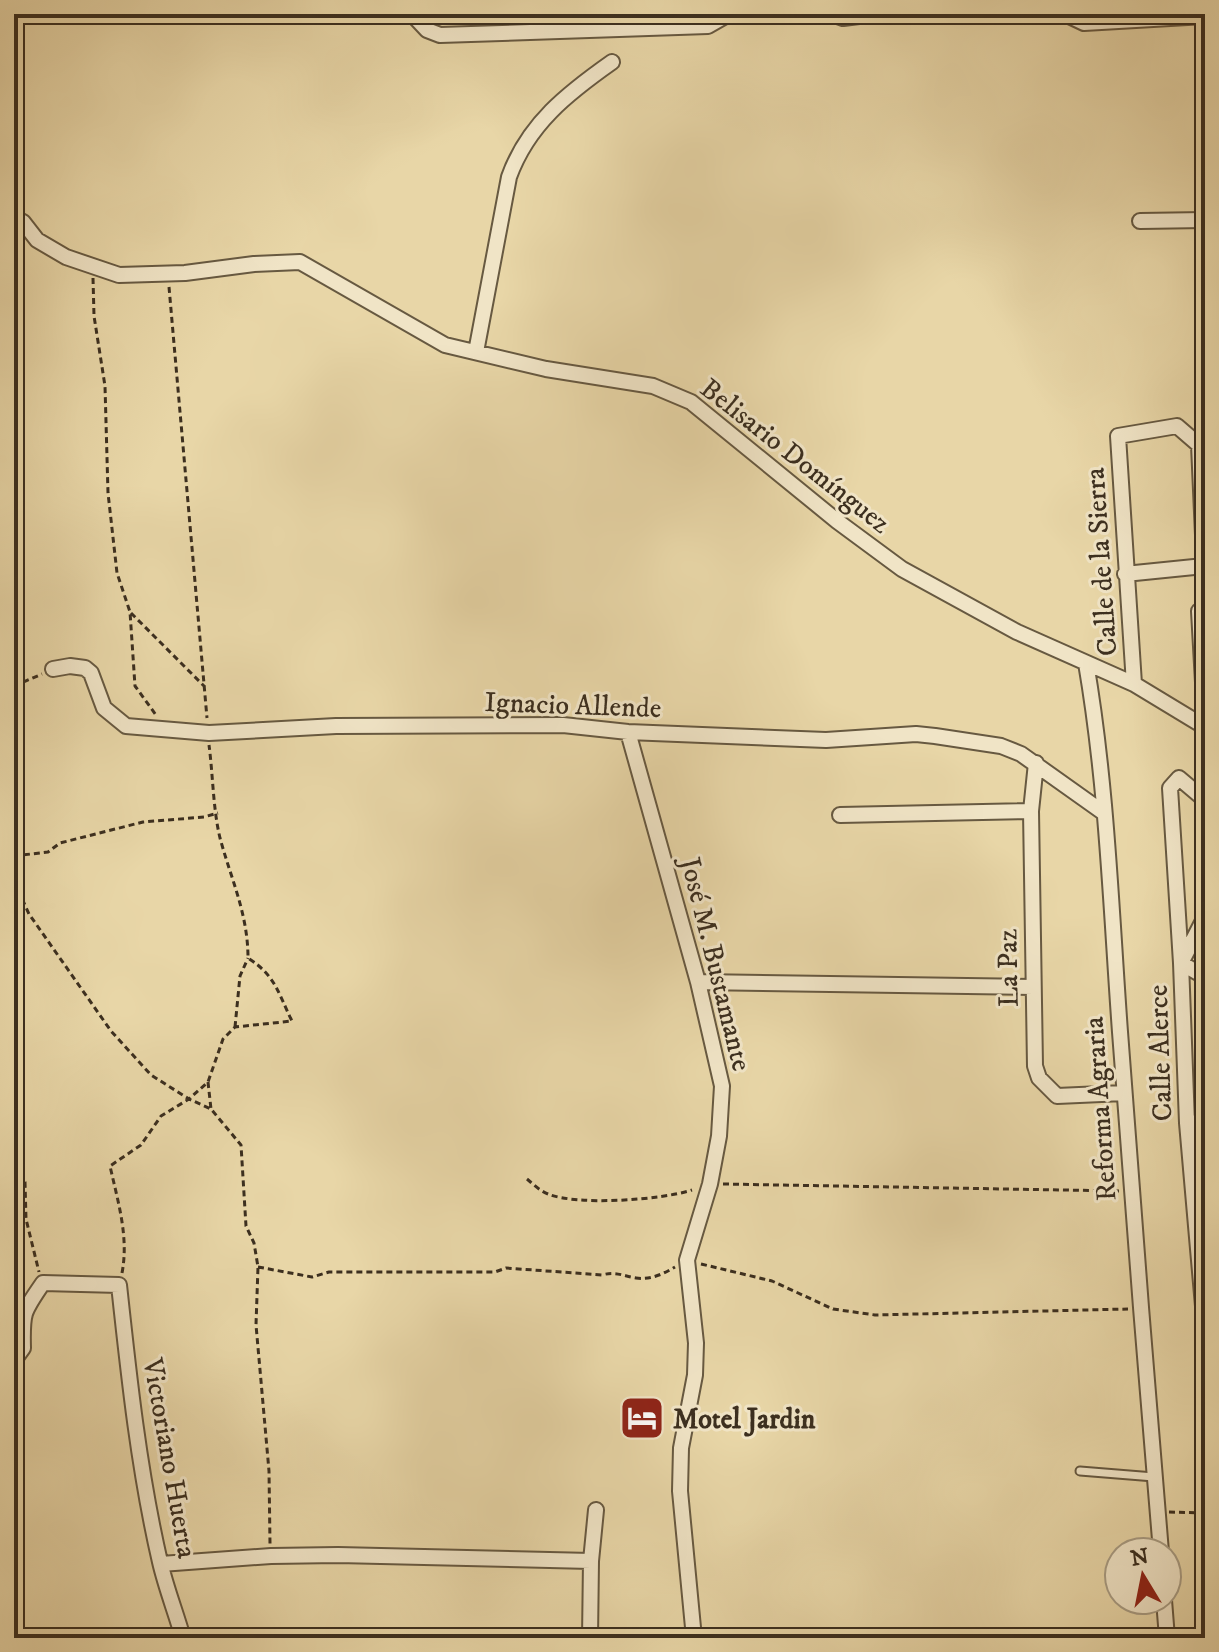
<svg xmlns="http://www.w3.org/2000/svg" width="1219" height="1652" font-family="'IM FELL DW Pica',serif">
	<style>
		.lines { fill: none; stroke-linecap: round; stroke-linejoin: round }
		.service-casing { stroke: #675941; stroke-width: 11 }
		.minor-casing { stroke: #675941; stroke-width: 18 }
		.path { stroke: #3c2f1f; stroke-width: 3; stroke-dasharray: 6 4; stroke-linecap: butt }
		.service { stroke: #f0e4c6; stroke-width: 7 }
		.minor { stroke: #f0e4c6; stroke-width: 14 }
		.labels { text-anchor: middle; stroke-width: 6; stroke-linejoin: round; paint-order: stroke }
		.street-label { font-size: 28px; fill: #3c2f1f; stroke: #f0e4c6 }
		.poi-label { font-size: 28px; font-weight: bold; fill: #3c2f1f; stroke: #f0e4c6; text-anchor: start }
	</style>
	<rect width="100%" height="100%" fill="#e8d6a7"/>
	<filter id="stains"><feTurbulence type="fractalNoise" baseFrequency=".0025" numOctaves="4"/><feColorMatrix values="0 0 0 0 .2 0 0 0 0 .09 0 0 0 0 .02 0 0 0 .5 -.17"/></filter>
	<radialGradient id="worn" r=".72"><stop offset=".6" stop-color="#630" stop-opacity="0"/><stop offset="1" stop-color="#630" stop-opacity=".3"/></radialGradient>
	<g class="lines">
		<!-- service casing -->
		<g class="service-casing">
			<path id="service" d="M 1080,1471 L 1154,1477"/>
		</g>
		<!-- minor casing -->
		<g class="minor-casing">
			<path id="minor" d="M 412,14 L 427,30 L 440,35 L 708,26 L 729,14
				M 832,14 L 843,18 L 875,14
				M 1065,14 L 1084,23 L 1205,16
				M 14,217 L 23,222 L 37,240 L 66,257 L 119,275 L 185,273 L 254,264 L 300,262 L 445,345 L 546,369 L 653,386 L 691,402 L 837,521 L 902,569 L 1017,632 L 1134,684 L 1205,727
				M 1140,221 L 1205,220
				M 476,352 L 509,177 C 528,124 568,93 612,62
				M 1125,574 L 1204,566
				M 1205,611 L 1199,611 L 1205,718
				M 1086,663 C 1107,785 1111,909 1120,1032 C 1132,1205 1147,1379 1161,1552
				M 53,669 L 70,666 L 85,668 L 91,673 L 104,708 L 126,726 L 209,733 L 336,726 L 563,725 L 628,732 L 826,740 L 916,734 L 935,736 L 1001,746 L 1021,754 L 1104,813
				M 1134,684 L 1118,436 L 1177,426 L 1199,445 L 1205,580
				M 628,732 L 698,982 L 722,1086 L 719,1136 L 710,1184 L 687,1260 L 696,1343 L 695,1375 L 681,1448 L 680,1491 L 694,1638
				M 1036,763 L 1031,811 L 1035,1066 L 1039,1078 L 1057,1096 L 1124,1093
				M 1205,800 L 1179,778 L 1170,788 L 1181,963 L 1187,1123 L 1205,1329
				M 840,815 L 1031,811
				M 1205,917 L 1181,963 L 1205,977
				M 698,982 L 1033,987
				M 1187,1123 L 1205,1132
				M 1195,1127 L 1205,1111
				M 14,1355 L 18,1355 L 23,1348 C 22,1313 23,1312 43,1283 L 119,1285 C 129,1378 139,1471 160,1562 C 166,1588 176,1613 183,1638
				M 161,1564 L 271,1556 L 338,1555 L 591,1561
				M 1164,1600 L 1167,1638
				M 590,1638 L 591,1561 L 596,1510"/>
		</g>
		<!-- path -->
		<path class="path" d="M 93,278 L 94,316 L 105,386 L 108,493 L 117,573 L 130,612 L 135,686 L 156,715
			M 169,287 L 207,718
			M 131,613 L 205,687
			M 14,686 L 42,674
			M 14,856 L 48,852 L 60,843 L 143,822 L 204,817 L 218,813
			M 14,881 L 29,914 L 111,1031 L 151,1075 L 189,1099 L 211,1109 L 241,1145 L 246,1226 L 254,1243 L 258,1267 L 256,1325 L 269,1471 L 270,1544
			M 235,1027 L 240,976 L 248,958
			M 208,1082 L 211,1109
			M 14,1154 L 25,1182 L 26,1219 L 39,1272
			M 527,1179 C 533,1184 540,1191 548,1194 C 578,1206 661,1200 692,1190
			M 723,1184 L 1119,1191
			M 701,1264 L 772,1281 L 833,1309 L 875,1315 L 1128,1309
			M 258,1267 L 312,1277 L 329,1272 L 495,1272 L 506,1268 L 602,1275 C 616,1271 623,1276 636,1278 C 651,1280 663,1274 675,1267
			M 122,1273 C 129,1237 118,1202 110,1166 L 141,1145 L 161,1116 L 189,1099 L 208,1082 L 223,1039 L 235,1027 L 292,1021 C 278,993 276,976 248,958 C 248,914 231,879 220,838 C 213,809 213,775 209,745
			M 1169,1512 L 1205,1513"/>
		<!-- service -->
		<use href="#service" class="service"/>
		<!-- minor -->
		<use href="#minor" class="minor"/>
	</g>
	<!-- icons -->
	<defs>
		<g id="hotel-square" transform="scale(2.3)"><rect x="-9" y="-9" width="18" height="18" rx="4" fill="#8f2418" stroke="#f0e4c6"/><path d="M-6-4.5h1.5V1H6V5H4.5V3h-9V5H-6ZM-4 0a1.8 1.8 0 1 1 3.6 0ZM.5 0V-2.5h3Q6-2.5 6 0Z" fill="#fff"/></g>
	</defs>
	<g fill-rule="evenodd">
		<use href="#hotel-square" x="642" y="1418"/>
	</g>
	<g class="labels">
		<!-- street labels -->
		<g class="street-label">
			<text transform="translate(796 455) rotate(38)" y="10">Belisario Domínguez</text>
			<text transform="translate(1100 562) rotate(-94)" y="10">Calle de la Sierra</text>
			<text transform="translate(573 704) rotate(2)" y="10">Ignacio Allende</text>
			<text transform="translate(717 964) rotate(76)" y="10">José M. Bustamante</text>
			<text transform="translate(1007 968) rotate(-91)" y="10">La Paz</text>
			<text transform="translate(1159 1053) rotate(-92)" y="10">Calle Alerce</text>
			<text transform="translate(1099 1109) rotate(-94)" y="10">Reforma Agraria</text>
			<text transform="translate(171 1458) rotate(80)" y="10">Victoriano Huerta</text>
		</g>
		<!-- poi labels -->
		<g class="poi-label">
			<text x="673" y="1428">Motel Jardin</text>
		</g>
	</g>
	<!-- margin -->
	<rect width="1219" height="1652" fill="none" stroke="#e8d6a7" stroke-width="48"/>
	<rect x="16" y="16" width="1187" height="1620" fill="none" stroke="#3c2f1f" stroke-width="4"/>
	<rect x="24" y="24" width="1171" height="1604" fill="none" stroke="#3c2f1f" stroke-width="2"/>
	<!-- north arrow -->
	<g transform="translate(1143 1576) rotate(350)"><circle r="38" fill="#f0e4c6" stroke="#a89c83" stroke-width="2"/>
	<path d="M0-6L14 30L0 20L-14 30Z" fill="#8f2418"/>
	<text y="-12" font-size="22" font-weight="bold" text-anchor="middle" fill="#3c2f1f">N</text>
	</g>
	<rect width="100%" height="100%" filter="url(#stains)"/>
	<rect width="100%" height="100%" fill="url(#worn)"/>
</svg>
